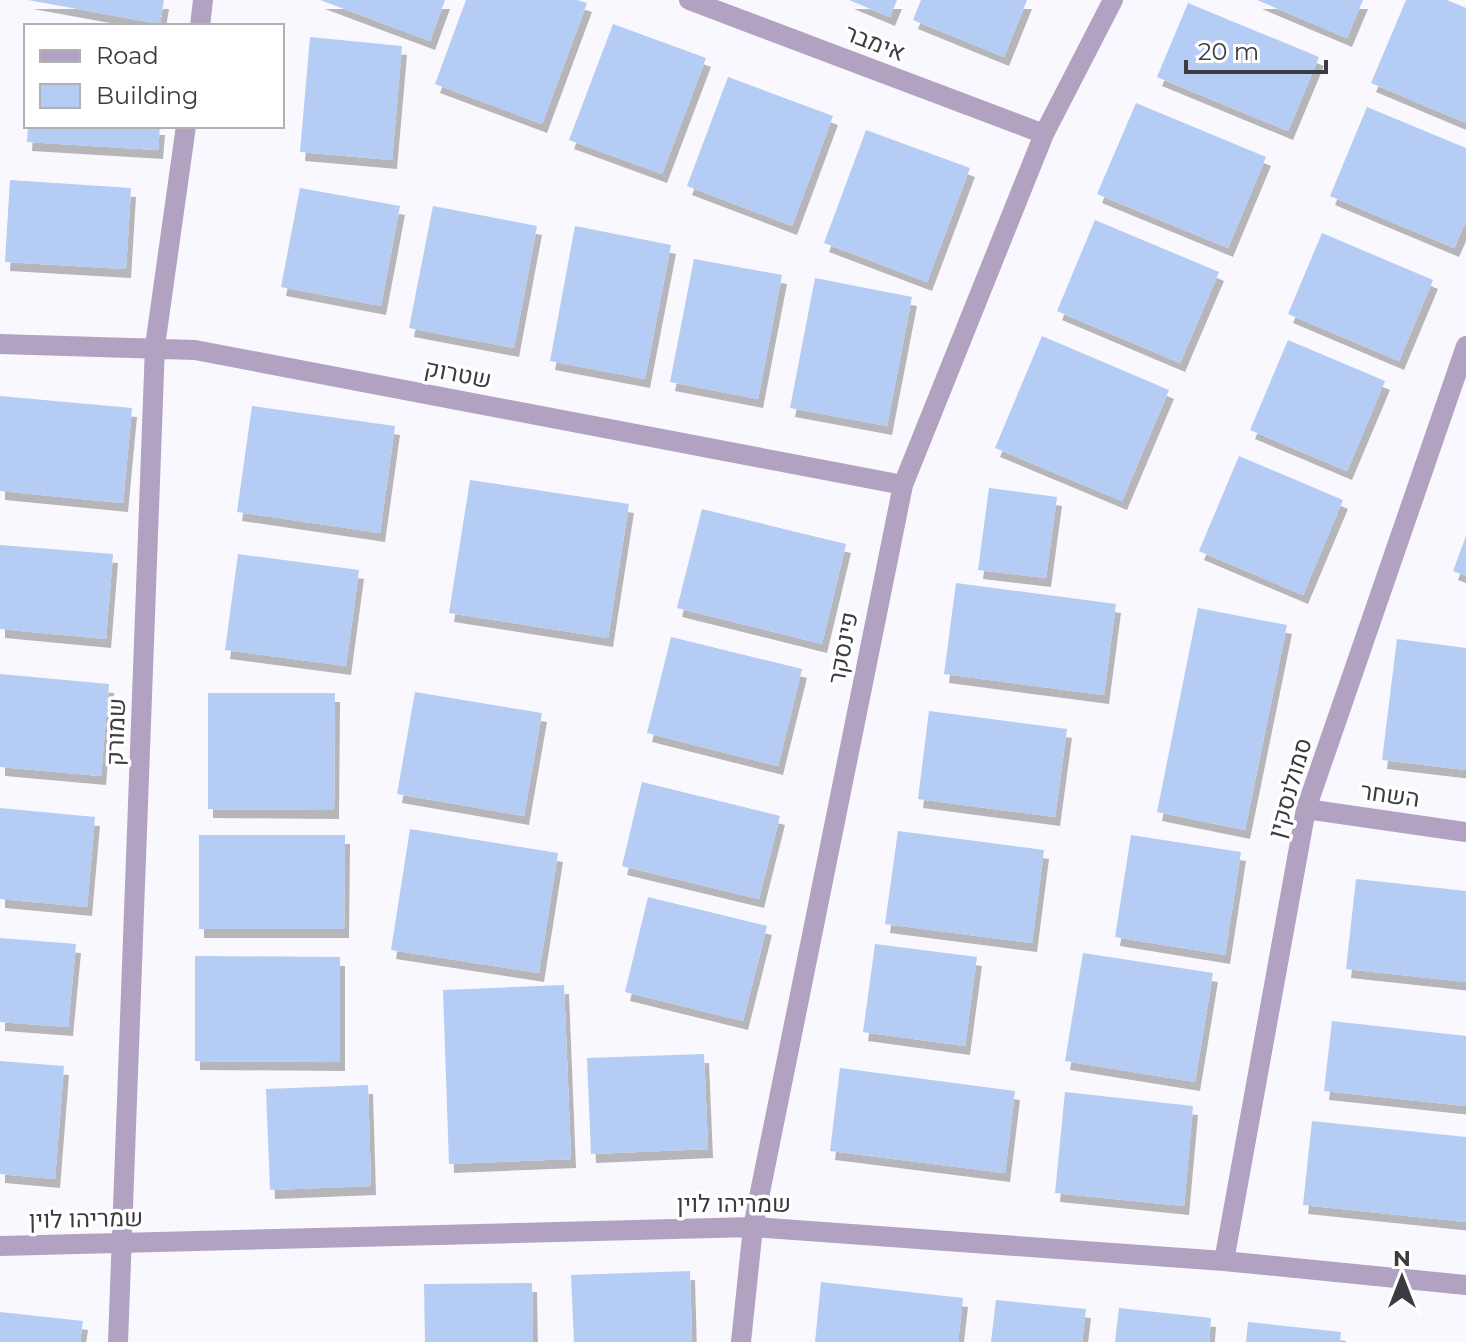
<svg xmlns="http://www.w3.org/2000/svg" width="1466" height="1342" font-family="Montserrat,Heebo,sans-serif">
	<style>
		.building { fill: #b5ccf4; filter: url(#shadow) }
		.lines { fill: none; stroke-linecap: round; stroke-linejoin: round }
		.minor { stroke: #b2a2c1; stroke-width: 20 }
		.labels { text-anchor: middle; stroke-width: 7; stroke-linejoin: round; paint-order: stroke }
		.street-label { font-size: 24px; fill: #3c3c40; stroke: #fff }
	</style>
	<defs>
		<filter id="shadow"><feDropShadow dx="5" dy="9" stdDeviation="0" flood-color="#0004"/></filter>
	</defs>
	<rect width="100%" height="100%" fill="#f8f8fe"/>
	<!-- building -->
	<path class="building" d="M 28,0 L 164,0 L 160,24 Z
		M 320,0 L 445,0 L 430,41 Z
		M 466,0 L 577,0 L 587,3 L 542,124 L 435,84 Z
		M 849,0 L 897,0 L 890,17 Z
		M 921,0 L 1027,0 L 1004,57 L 913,20 Z
		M 1257,0 L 1363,0 L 1347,38 Z
		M 1406,0 L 1447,0 L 1466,8 L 1466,123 L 1371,83 Z
		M 1188,3 L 1319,57 L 1288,131 L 1157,77 Z
		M 613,24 L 706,58 L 662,174 L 569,140 Z
		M 310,37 L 402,46 L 392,160 L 300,152 Z
		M 728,77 L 833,116 L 792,226 L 687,186 Z
		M 1136,103 L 1266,157 L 1228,248 L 1097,194 Z
		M 1367,107 L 1466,148 L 1466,221 L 1454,248 L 1330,196 Z
		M 28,126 L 160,126 L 158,150 L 27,142 Z
		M 866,130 L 970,168 L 927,282 L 824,243 Z
		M 10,180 L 131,188 L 126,269 L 5,262 Z
		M 300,188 L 400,206 L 381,306 L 281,287 Z
		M 433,206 L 537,226 L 514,348 L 409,328 Z
		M 1095,220 L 1219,272 L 1180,363 L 1057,311 Z
		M 575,226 L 671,245 L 645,379 L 550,361 Z
		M 1322,233 L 1433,280 L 1399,361 L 1288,314 Z
		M 694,259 L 782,275 L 758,399 L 670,382 Z
		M 815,278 L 912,297 L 887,426 L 790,408 Z
		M 1042,336 L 1169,390 L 1122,501 L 995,448 Z
		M 1288,340 L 1385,381 L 1347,471 L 1250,430 Z
		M 0,396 L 132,408 L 123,503 L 0,491 Z
		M 252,406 L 395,426 L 380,533 L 237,512 Z
		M 1239,456 L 1343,500 L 1303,595 L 1199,551 Z
		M 470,480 L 629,504 L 608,638 L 449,613 Z
		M 989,488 L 1057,497 L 1046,578 L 978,570 Z
		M 702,509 L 846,544 L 822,644 L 677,608 Z
		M 1466,536 L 1466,576 L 1453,571 Z
		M 0,545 L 113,554 L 106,639 L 0,629 Z
		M 238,554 L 359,570 L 346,666 L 225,650 Z
		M 956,583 L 1116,604 L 1104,695 L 944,674 Z
		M 1198,608 L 1287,625 L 1245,830 L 1157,812 Z
		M 671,637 L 802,669 L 778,766 L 647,733 Z
		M 1397,639 L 1466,648 L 1466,770 L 1382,760 Z
		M 0,674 L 109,684 L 101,776 L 0,767 Z
		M 415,692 L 542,713 L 524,816 L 397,794 Z
		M 208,693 L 335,693 L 334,810 L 208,809 Z
		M 929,711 L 1067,729 L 1055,817 L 918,799 Z
		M 642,782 L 780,816 L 759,899 L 622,866 Z
		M 0,808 L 95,817 L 87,907 L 0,899 Z
		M 410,829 L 558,853 L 539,973 L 391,950 Z
		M 898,831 L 1044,850 L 1032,943 L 885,924 Z
		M 199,835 L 345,835 L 344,929 L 199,929 Z
		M 1131,835 L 1241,852 L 1225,955 L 1115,937 Z
		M 1356,879 L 1466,891 L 1466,982 L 1346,969 Z
		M 648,897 L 767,926 L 743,1021 L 625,992 Z
		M 0,938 L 76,944 L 68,1027 L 0,1022 Z
		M 875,944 L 977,957 L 965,1046 L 863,1032 Z
		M 1083,953 L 1213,973 L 1195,1082 L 1065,1061 Z
		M 195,956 L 340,957 L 340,1062 L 195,1061 Z
		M 564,985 L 571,1159 L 449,1164 L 443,990 Z
		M 1332,1021 L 1466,1036 L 1466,1106 L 1324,1091 Z
		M 704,1054 L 708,1149 L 591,1154 L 587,1058 Z
		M 0,1061 L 64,1066 L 55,1179 L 0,1174 Z
		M 840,1068 L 1015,1091 L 1005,1173 L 830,1151 Z
		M 368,1085 L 371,1186 L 270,1190 L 266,1089 Z
		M 1065,1092 L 1193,1106 L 1184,1206 L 1055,1193 Z
		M 1312,1121 L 1466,1137 L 1466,1222 L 1303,1205 Z
		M 690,1271 L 692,1342 L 574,1342 L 571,1275 Z
		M 821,1282 L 963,1298 L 958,1342 L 815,1342 Z
		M 532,1283 L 533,1342 L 425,1342 L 424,1284 Z
		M 996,1300 L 1086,1309 L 1082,1342 L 991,1342 Z
		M 1119,1308 L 1211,1318 L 1209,1342 L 1115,1342 Z
		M 0,1312 L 83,1321 L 80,1342 L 0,1342 Z
		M 1248,1322 L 1341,1332 L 1340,1342 L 1246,1342 Z"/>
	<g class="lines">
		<!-- minor -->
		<path class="minor" d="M 689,0 L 1044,134
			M 200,26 L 203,0
			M 0,344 L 195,350 L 903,485
			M 1306,809 L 1466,832
			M 0,1246 L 753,1227 L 1224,1261 L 1466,1285
			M 1224,1261 L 1306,809 L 1466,346
			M 118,1342 L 155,346 L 186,126
			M 741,1342 L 753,1227 L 903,485 L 1044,134 L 1113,0"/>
	</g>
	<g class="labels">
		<!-- street labels -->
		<g class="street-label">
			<text transform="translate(875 43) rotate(21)" y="8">אימבר</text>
			<text transform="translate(458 374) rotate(11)" y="8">שטרוק</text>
			<text transform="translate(843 648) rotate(-79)" y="8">פינסקר</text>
			<text transform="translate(116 732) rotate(-88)" y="8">שמורק</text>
			<text transform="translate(1290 788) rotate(-74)" y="8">סמולנסקין</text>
			<text transform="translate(1390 795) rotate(8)" y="8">השחר</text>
			<text x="734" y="1212">שמריהו לוין</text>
			<text transform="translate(86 1219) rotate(-1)" y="8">שמריהו לוין</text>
		</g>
	</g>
	<!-- legend -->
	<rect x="24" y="24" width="260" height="104" fill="#ffffff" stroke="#b1b1b3" stroke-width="2"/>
	<rect x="40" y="50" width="40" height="12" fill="#b2a2c1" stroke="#b1b1b3" stroke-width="2"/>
	<text x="96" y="64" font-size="24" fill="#3c3c40">Road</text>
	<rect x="40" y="84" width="40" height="24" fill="#b5ccf4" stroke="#b1b1b3" stroke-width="2"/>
	<text x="96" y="104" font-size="24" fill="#3c3c40">Building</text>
	<!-- north arrow -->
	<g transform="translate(1402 1278)" stroke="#ffffff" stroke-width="6" paint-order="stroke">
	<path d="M0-6L14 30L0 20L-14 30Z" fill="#3c3c40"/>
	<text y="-12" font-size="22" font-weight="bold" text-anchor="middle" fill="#3c3c40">N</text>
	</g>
	<!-- scale -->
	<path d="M1186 60v12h140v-12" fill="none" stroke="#3c3c40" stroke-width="4"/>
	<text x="1198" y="60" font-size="24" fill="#3c3c40" stroke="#ffffff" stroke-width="6" paint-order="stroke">20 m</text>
</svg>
